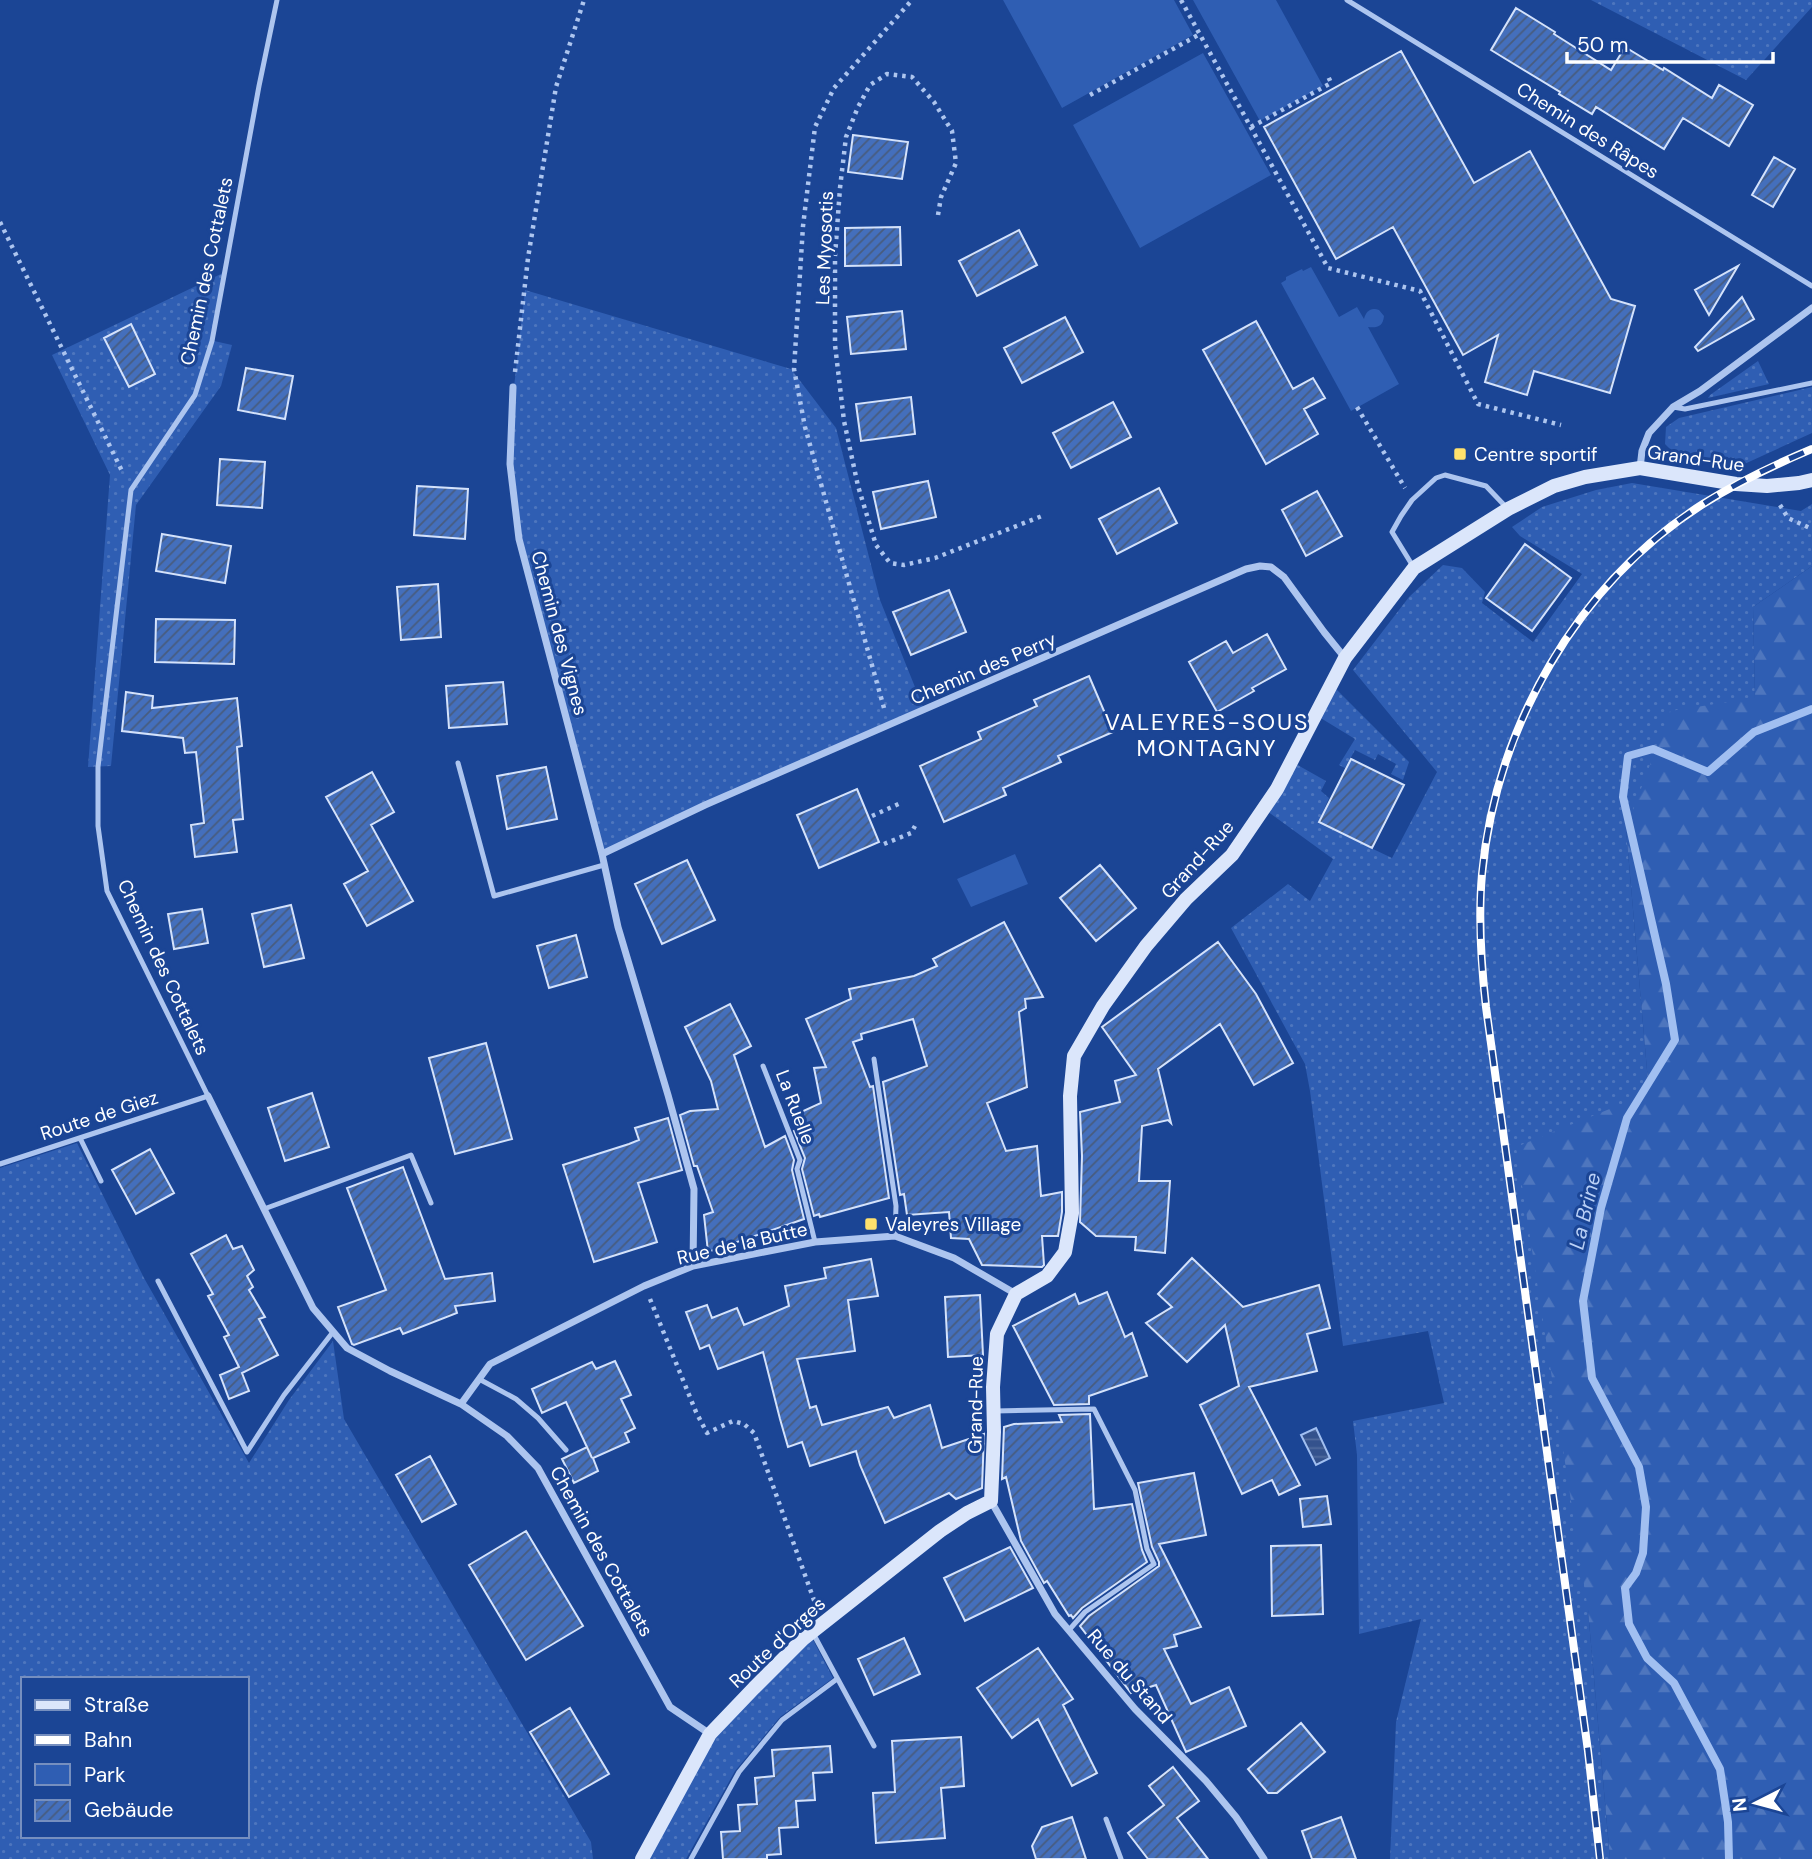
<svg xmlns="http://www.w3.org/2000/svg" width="1812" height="1859" font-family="'DM Sans',sans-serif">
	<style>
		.grass { fill: url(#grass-dots); fill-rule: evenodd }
		.forest { fill: url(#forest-firs) }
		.park { fill: #2f5eb3 }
		.water { fill: url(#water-rules); stroke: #a1bff1; stroke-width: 2 }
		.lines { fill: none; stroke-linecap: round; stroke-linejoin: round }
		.stream { stroke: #a1bff1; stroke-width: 8 }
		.building { fill: url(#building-hatch); stroke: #d4e2fb; stroke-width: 2 }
		.path { stroke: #adc5ef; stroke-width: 4.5; stroke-dasharray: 3.5 5; stroke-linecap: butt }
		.lane { stroke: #adc5ef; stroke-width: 5 }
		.street { stroke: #adc5ef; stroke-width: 7 }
		.secondary { stroke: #dbe6fb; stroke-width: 14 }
		.rail-casing { stroke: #fff; stroke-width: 8 }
		.rail { stroke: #1b4595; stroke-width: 5; stroke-dasharray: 16; stroke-linecap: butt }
		.poi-dot { fill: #ffe16c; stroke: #1b4595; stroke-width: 2.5 }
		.labels { text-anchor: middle; stroke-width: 6; stroke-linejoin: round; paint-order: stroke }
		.street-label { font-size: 19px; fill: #fff; stroke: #1b4595 }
		.poi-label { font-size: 19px; fill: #fff; stroke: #1b4595; text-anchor: start }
		.water-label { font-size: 21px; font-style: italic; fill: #bad0f6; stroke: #1b4595 }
		.quarter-label { font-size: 23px; letter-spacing: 2px; fill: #fff; stroke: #1b4595 }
	</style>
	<defs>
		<pattern id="grass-dots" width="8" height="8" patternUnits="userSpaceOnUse" patternTransform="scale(1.75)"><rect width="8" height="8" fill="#2f5eb3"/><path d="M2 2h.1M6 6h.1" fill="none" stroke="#4e76be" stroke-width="1.8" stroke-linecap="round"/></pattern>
		<pattern id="forest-firs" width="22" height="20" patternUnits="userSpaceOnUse" patternTransform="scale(1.75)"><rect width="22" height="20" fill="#2f5eb3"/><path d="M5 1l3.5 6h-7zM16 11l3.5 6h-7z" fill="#4e76be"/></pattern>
		<pattern id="water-rules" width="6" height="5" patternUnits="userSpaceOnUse" patternTransform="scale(1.75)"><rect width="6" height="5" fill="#34528d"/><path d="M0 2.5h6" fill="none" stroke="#526c9e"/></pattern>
		<pattern id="building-hatch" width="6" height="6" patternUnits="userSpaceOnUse" patternTransform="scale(1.75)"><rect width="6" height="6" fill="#446fbc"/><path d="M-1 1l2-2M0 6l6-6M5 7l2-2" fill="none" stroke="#485c7e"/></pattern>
	</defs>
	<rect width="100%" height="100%" fill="#1b4595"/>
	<!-- grass -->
	<path class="grass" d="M 1591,0 L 1812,0 L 1812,7 L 1746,80 Z
		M 223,273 L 214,341 L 232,345 L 221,386 L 136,505 L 111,766 L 88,767 L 110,475 L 52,355 Z
		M 525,290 L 791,369 L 836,428 L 880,600 L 923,707 L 602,852 L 521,538 L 512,464 L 514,387 Z
		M 1758,361 L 1769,384 L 1708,398 L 1710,395 Z
		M 1812,387 L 1812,433 L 1740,466 L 1731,468 L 1680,459 L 1665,444 L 1666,427 L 1679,418 Z
		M 1632,483 L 1801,511 L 1812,504 L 1812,566 L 1753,607 L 1755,699 L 1626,829 L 1649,1093 L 1588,1610 L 1610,1859 L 1390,1859 L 1396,1722 L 1421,1619 L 1359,1634 L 1357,1455 L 1353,1421 L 1444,1403 L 1428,1331 L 1343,1346 L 1310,1091 L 1305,1064 L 1231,928 L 1288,884 L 1310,901 L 1333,859 L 1267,811 L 1294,763 L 1326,781 L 1321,791 L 1329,798 L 1318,823 L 1392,858 L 1437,772 L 1353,670 L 1409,597 L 1443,565 L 1462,568 L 1485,592 L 1482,603 L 1533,642 L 1582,574 L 1520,536 L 1512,527 L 1542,507 L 1596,490 Z
		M 1334,687 L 1409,762 L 1403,780 L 1391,774 L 1396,764 L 1378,754 L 1375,760 L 1355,750 L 1345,768 L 1339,765 L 1355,739 L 1319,717 Z
		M 77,1143 L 144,1278 L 249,1463 L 289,1400 L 333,1341 L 344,1419 L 591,1842 L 593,1859 L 0,1859 L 0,1168 ZM 23,1679 L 247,1679 L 247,1836 L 23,1836 Z
		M 811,1636 L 833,1678 L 780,1717 L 735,1771 L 686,1859 L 646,1859 L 716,1736 Z"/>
	<!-- forest -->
	<path class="forest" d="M 1812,566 L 1812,1859 L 1610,1859 L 1588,1610 L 1516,1147 L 1649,1093 L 1626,829 L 1670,711 L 1755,698 L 1753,607 Z"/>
	<!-- park -->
	<path class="park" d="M 1003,0 L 1174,0 L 1193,35 L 1062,108 Z
		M 1193,0 L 1276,0 L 1323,86 L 1260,121 Z
		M 1203,53 L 1271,175 L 1140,248 L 1073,125 Z
		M 1311,267 L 1339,317 L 1357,307 L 1364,319 C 1366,312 1370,307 1379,310 L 1384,316 C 1383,327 1377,328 1368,327 L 1399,384 L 1351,411 L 1281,283 L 1286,280 L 1286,277 L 1302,269 L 1303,271 Z
		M 1015,854 L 1028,884 L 971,907 L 957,879 Z"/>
	<!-- water -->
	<path class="water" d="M 1316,1428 L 1330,1458 L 1316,1465 L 1301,1435 Z"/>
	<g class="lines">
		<!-- stream -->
		<path class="stream" d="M 1729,1859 L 1728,1822 L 1720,1769 L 1674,1683 L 1647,1658 L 1629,1624 L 1625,1588 L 1636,1573 L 1643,1553 L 1646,1507 L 1639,1467 L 1592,1378 L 1583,1301 L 1601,1208 L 1627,1118 L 1675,1040 L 1666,984 L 1623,797 L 1628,756 L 1653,749 L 1708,772 L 1754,732 L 1812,709"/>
	</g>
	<!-- building -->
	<path class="building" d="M 1516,8 L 1555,32 L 1554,34 L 1611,70 L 1625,47 L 1663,70 L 1664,68 L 1712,98 L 1719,85 L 1753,105 L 1729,146 L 1683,118 L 1664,149 L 1596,107 L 1592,114 L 1559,94 L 1560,92 L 1491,50 Z
		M 1401,51 L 1474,183 L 1530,151 L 1611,299 L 1635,306 L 1610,393 L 1534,371 L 1527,395 L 1485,382 L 1498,335 L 1463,355 L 1393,227 L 1336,259 L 1264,127 Z
		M 853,135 L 908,142 L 902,179 L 848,172 Z
		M 1774,157 L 1795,169 L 1773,207 L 1752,195 Z
		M 900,227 L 901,265 L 845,266 L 845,228 Z
		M 1019,230 L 1037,265 L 977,296 L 959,261 Z
		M 1738,266 L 1709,315 L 1695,290 Z
		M 1742,297 L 1754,319 L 1698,351 L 1695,347 Z
		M 902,311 L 906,349 L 851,354 L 847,317 Z
		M 1065,317 L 1083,352 L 1022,383 L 1004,348 Z
		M 1256,321 L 1293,389 L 1313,378 L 1325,398 L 1304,409 L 1318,434 L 1266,464 L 1203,350 Z
		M 131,324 L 155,374 L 129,387 L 104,338 Z
		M 246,368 L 293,376 L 285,419 L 238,410 Z
		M 911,397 L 915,434 L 861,441 L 856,404 Z
		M 1113,402 L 1131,437 L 1071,468 L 1053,433 Z
		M 220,459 L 265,462 L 262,508 L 217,505 Z
		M 928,481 L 936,517 L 881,529 L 873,492 Z
		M 417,486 L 468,489 L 465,539 L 414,535 Z
		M 1159,488 L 1177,523 L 1117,554 L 1099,519 Z
		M 1317,491 L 1342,536 L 1306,556 L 1282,510 Z
		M 162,534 L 231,546 L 225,583 L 156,571 Z
		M 1525,544 L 1571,578 L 1532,631 L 1486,598 Z
		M 438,584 L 441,637 L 401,640 L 397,587 Z
		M 949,590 L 966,632 L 911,655 L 893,612 Z
		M 156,619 L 235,620 L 234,664 L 155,662 Z
		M 1267,634 L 1286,669 L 1252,688 L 1254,691 L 1217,712 L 1189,662 L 1226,641 L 1233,653 Z
		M 1089,676 L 1113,732 L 1058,756 L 1061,762 L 1003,788 L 1006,795 L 944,822 L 920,766 L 981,739 L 978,732 L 1037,706 L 1034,700 Z
		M 503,682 L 507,724 L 449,728 L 446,686 Z
		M 126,692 L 153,696 L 152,708 L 237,698 L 242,746 L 237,747 L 243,819 L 233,820 L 237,852 L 195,857 L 191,825 L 204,823 L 196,752 L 185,753 L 183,738 L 122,731 Z
		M 1351,759 L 1404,785 L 1372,848 L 1319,822 Z
		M 546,767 L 557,819 L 507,829 L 497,776 Z
		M 372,772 L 394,812 L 371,825 L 413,901 L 367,926 L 344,884 L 368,871 L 326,797 Z
		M 857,789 L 879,842 L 819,868 L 797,815 Z
		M 687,860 L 715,920 L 662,944 L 635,884 Z
		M 1100,865 L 1136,908 L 1096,941 L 1060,898 Z
		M 291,905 L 304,958 L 264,967 L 252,914 Z
		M 202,909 L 208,943 L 174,949 L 168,914 Z
		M 1004,922 L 1043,997 L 1025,999 L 1026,1008 L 1019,1012 L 1027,1087 L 987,1103 L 1006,1151 L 1037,1146 L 1041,1196 L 1062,1192 L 1062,1212 L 1058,1236 L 1042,1236 L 1044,1265 L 1042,1267 L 982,1265 L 969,1239 L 951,1238 L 949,1212 L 907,1215 L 904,1194 L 900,1195 L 883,1082 L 927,1066 L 913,1019 L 861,1034 L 862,1039 L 853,1042 L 870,1087 L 873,1086 L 889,1198 L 820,1217 L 819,1214 L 814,1216 L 802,1169 L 805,1158 L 794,1131 L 804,1125 L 801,1112 L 821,1103 L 814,1068 L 826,1067 L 806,1019 L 851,999 L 849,989 L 914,976 L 937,966 L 933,959 Z
		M 576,935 L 587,977 L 549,988 L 537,946 Z
		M 1218,942 L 1256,994 L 1293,1063 L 1254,1085 L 1220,1024 L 1158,1069 L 1171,1123 L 1168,1120 L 1142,1126 L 1139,1181 L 1170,1181 L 1165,1253 L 1135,1250 L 1136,1237 L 1096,1236 L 1080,1222 L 1082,1156 L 1080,1112 L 1120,1102 L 1115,1081 L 1136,1075 L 1102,1027 Z
		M 730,1004 L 751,1046 L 734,1055 L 765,1147 L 785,1136 L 794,1160 L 792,1170 L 804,1219 L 708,1252 L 704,1215 L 713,1212 L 697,1166 L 694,1166 L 680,1115 L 690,1111 L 718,1109 L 711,1081 L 685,1027 Z
		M 486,1043 L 512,1139 L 455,1154 L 429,1058 Z
		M 312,1093 L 329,1147 L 285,1161 L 268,1108 Z
		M 668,1118 L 682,1170 L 638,1183 L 657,1242 L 594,1262 L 563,1165 L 629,1144 L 639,1140 L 635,1128 Z
		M 150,1149 L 174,1193 L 136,1214 L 112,1170 Z
		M 403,1167 L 445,1279 L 492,1273 L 495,1301 L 455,1306 L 457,1313 L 403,1334 L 400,1328 L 354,1345 L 352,1344 L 338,1307 L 386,1290 L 347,1188 Z
		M 226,1235 L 233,1249 L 242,1246 L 254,1270 L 247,1276 L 253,1287 L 249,1290 L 265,1317 L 259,1319 L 278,1355 L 242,1373 L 249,1391 L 229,1399 L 220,1375 L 239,1367 L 224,1337 L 229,1335 L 208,1296 L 213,1294 L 191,1254 Z
		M 1192,1258 L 1243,1307 L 1319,1285 L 1330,1328 L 1307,1334 L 1317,1371 L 1249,1387 L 1300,1485 L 1279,1495 L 1272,1480 L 1242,1494 L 1200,1405 L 1239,1386 L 1225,1325 L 1187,1362 L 1146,1323 L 1172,1307 L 1158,1294 Z
		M 871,1259 L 878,1296 L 848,1300 L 855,1351 L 797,1359 L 810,1408 L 816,1406 L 822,1425 L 888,1407 L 894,1418 L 930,1405 L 942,1448 L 984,1434 L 982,1488 L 956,1499 L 949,1493 L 885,1523 L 860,1465 L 856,1451 L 810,1466 L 802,1442 L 788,1447 L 780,1419 L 763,1352 L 718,1369 L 709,1345 L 700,1349 L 686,1312 L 707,1305 L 712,1318 L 737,1308 L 744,1325 L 789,1306 L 785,1286 L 826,1278 L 824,1268 Z
		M 1107,1292 L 1125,1337 L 1132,1333 L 1147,1376 L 1089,1396 L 1089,1404 L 1054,1405 L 1013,1326 L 1075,1294 L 1079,1304 Z
		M 980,1295 L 983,1355 L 948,1357 L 945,1297 Z
		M 615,1361 L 631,1395 L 621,1399 L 635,1428 L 625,1433 L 629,1442 L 593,1458 L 598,1471 L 574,1483 L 562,1459 L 587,1447 L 592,1458 L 566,1402 L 542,1413 L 532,1389 L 592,1362 L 596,1369 Z
		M 1090,1414 L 1094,1509 L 1132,1504 L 1142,1550 L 1147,1562 L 1082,1608 L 1073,1618 L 1071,1615 L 1069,1616 L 1047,1581 L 1044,1583 L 1021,1541 L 1006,1477 L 1002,1479 L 1004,1427 L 1014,1424 L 1062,1422 L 1059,1415 Z
		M 430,1456 L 456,1504 L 422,1522 L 396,1475 Z
		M 1194,1473 L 1206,1535 L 1159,1544 L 1201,1627 L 1174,1635 L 1177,1646 L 1164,1649 L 1191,1704 L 1229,1687 L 1246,1726 L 1186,1752 L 1156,1685 L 1131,1693 L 1080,1626 L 1089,1616 L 1159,1566 L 1159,1562 L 1152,1547 L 1138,1483 Z
		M 1327,1496 L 1331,1524 L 1303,1527 L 1300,1499 Z
		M 526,1531 L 583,1626 L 526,1660 L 469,1565 Z
		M 1321,1545 L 1323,1614 L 1272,1616 L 1271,1546 Z
		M 1010,1547 L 1033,1588 L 965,1621 L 944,1578 Z
		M 904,1638 L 920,1674 L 874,1695 L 858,1659 Z
		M 1038,1648 L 1073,1699 L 1063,1705 L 1097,1773 L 1072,1786 L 1038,1719 L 1012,1738 L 977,1688 Z
		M 570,1708 L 609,1774 L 569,1797 L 530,1732 Z
		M 1301,1723 L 1325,1752 L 1277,1793 L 1268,1793 L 1248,1769 Z
		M 961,1737 L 964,1786 L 941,1788 L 945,1838 L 876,1843 L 873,1793 L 895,1792 L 892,1741 Z
		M 830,1746 L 832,1772 L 813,1773 L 815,1800 L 796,1801 L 798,1827 L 779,1828 L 781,1854 L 767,1855 L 767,1859 L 723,1859 L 721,1832 L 740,1831 L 738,1805 L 757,1804 L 755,1778 L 774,1776 L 772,1750 Z
		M 1173,1767 L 1199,1801 L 1177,1818 L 1208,1859 L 1148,1859 L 1128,1833 L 1164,1805 L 1149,1786 Z
		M 1072,1817 L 1086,1859 L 1036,1859 L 1032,1846 L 1042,1827 Z
		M 1341,1817 L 1356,1859 L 1312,1859 L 1302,1831 Z"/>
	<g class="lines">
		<!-- path -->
		<path class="path" d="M 1181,0 L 1328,268 L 1420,291 L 1478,404 L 1561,425
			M 1090,95 L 1200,34
			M 1251,127 L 1331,83 L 1328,76
			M 938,215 L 941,197 L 956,163 L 952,131 L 934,102 L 912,77 L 887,74 L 870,85 L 858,107 L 846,137 L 840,188 L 835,256 L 835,345 L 844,421 L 858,486 L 876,545 L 890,563 L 904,565 L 935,558 L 1042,516
			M 0,222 L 123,473
			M 515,372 L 528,258 L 556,87 L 584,0
			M 1357,407 L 1405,488
			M 1780,505 L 1788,518 L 1812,529
			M 884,708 L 805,427 L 794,369 L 803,226 L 815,127 L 834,88 L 912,0
			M 872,816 L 903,802
			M 884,844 L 911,833 L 915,826
			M 650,1299 L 696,1412 L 707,1433 L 733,1421 L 744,1424 L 754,1433 L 815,1603"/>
		<!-- lane -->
		<path class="lane" d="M 1347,0 L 1812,286
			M 1673,407 L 1685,409 L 1812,383
			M 1414,568 L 1392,532 L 1401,516 L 1412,500 L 1436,478 L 1445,475 L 1486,486 L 1506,507
			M 458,763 L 494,896 L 604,865
			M 874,1059 L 896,1206 L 895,1236
			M 763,1066 L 800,1160 L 797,1169 L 815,1242
			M 80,1138 L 101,1181
			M 0,1164 L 208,1096 L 107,891 L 98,826 L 98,767 L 131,490 L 195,395 L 212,341 L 259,86 L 277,0
			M 264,1209 L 411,1155 L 431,1203
			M 158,1281 L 247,1452 L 284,1395 L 333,1332
			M 479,1379 L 516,1399 L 538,1418 L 566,1450
			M 995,1411 L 1094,1409 L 1135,1490 L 1147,1549 L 1154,1564 L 1085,1612 L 1069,1630
			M 814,1635 L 874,1746
			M 1106,1819 L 1121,1859
			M 691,1859 L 739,1772 L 782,1720 L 837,1679"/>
		<!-- street -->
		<path class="street" d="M 513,387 L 510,464 L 519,539 L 602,854 L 618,927 L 668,1095 L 694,1189 L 693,1266
			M 1640,468 L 1642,451 L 1649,433 L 1673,407 L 1700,391 L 1812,308
			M 602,854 L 705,805 L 1246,569 L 1260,566 L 1271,567 L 1284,577 L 1324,632 L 1345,658
			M 208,1096 L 313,1308 L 347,1348 L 390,1371 L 461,1404 L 507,1436 L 538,1468 L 670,1707 L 710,1734
			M 461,1404 L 490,1364 L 644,1286 L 693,1266 L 815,1242 L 895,1236 L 954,1258 L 1016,1294
			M 991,1501 L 1055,1614 L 1135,1709 L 1206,1781 L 1236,1817 L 1264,1859"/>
		<!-- secondary -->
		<path class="secondary" d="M 642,1859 L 710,1734 L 754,1688 L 803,1639 L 940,1531 L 967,1513 L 991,1501 L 994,1432 L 993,1387 L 997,1334 L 1016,1294 L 1047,1276 L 1065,1252 L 1072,1213 L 1070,1096 L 1074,1056 L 1103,1006 L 1146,946 L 1186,899 L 1232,855 L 1277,789 L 1345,658 L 1414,568 L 1508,509 L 1554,486 L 1585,477 L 1640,468 L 1736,484 L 1767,486 L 1799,483 L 1812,480"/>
		<!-- rail casing -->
		<g class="rail-casing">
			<path id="rail" d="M 1600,1859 L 1588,1751 L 1486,1007 C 1481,963 1478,919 1482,874 C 1496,727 1577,584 1703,504 C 1738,482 1774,465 1812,449"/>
		</g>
		<!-- rail -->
		<use href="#rail" class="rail"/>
	</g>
	<!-- markers -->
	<g class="poi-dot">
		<rect x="1453" y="447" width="14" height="14" rx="3.5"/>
		<rect x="864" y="1217" width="14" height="14" rx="3.5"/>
	</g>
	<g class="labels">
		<!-- street labels -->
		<g class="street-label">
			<text transform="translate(1588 130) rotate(32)" y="7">Chemin des Râpes</text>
			<text transform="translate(824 248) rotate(-88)" y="7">Les Myosotis</text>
			<text transform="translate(206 271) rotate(-78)" y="7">Chemin des Cottalets</text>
			<text transform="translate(1696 458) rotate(8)" y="7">Grand-Rue</text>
			<text transform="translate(560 633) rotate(75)" y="7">Chemin des Vignes</text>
			<text transform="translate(983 668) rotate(-23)" y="7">Chemin des Perry</text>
			<text transform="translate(1197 859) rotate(-48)" y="7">Grand-Rue</text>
			<text transform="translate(164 967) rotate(65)" y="7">Chemin des Cottalets</text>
			<text transform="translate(796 1107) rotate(69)" y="7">La Ruelle</text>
			<text transform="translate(99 1115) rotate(-18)" y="7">Route de Giez</text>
			<text transform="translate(742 1243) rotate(-13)" y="7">Rue de la Butte</text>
			<text transform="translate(975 1405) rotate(-89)" y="7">Grand-Rue</text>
			<text transform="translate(602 1551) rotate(61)" y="7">Chemin des Cottalets</text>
			<text transform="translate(777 1642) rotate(-43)" y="7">Route d'Orges</text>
			<text transform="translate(1130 1676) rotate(49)" y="7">Rue du Stand</text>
		</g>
		<!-- poi labels -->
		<g class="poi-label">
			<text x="1474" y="461">Centre sportif</text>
			<text x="885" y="1231">Valeyres Village</text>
		</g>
		<!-- water labels -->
		<g class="water-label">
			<text transform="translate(1585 1211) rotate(-77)" y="7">La Brine</text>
		</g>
		<!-- quarter labels -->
		<g class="quarter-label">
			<text x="1207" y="730">VALEYRES-SOUS<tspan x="1207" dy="26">MONTAGNY</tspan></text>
		</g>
	</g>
	<!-- legend -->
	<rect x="21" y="1677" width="228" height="161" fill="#1b4595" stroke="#768fbf" stroke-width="2"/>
	<rect x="35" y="1700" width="35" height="10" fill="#dbe6fb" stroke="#768fbf" stroke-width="2"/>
	<text x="84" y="1712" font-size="21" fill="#ffffff">Straße</text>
	<rect x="35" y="1735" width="35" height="10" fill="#ffffff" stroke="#768fbf" stroke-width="2"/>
	<text x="84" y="1747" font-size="21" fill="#ffffff">Bahn</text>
	<rect x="35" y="1764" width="35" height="21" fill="#2f5eb3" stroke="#768fbf" stroke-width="2"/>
	<text x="84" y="1782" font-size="21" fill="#ffffff">Park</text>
	<rect x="35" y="1800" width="35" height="21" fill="url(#building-hatch)" stroke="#768fbf" stroke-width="2"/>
	<text x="84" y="1817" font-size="21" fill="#ffffff">Gebäude</text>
	<!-- north arrow -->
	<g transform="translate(1756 1803) rotate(264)" stroke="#1b4595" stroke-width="5" paint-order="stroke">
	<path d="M0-5L12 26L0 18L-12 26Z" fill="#ffffff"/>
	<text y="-10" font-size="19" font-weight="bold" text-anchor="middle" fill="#ffffff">N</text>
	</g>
	<!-- scale -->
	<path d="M1567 52v10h206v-10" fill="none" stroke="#ffffff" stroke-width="3.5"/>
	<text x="1577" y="52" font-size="21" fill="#ffffff" stroke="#1b4595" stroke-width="5" paint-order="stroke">50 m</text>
</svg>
